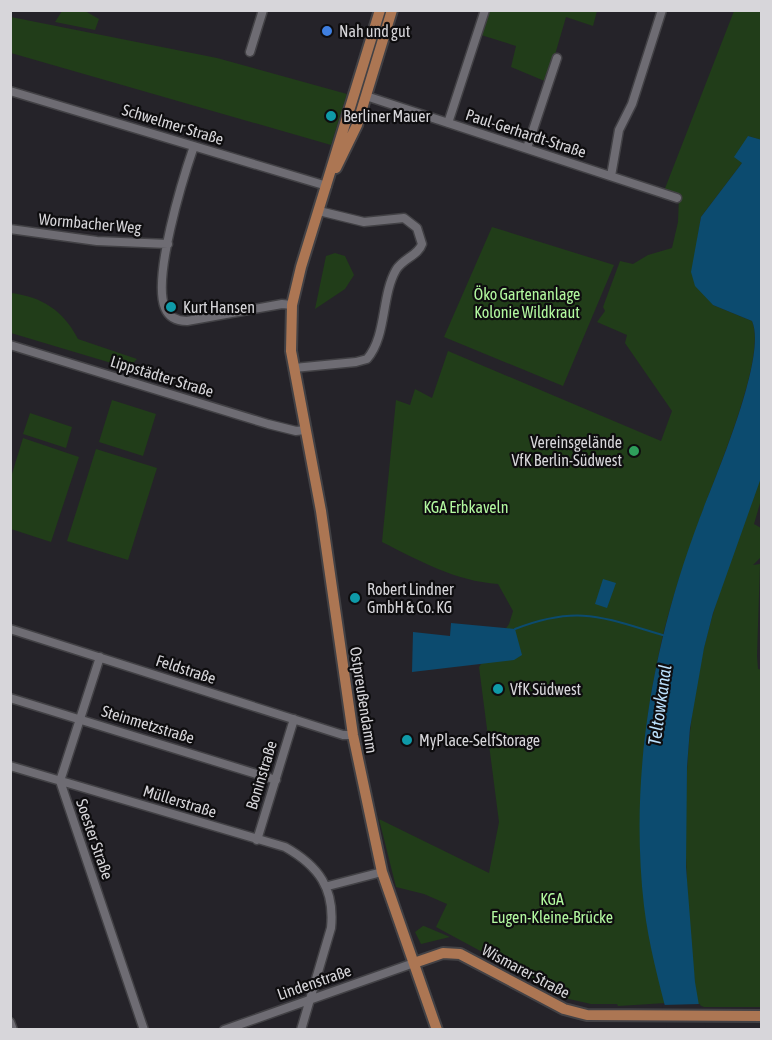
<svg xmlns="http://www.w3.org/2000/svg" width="772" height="1040" font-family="'Asap Condensed',sans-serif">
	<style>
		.green { fill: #213d19 }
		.water { fill: #0c4b6f }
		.pier { fill: #252329 }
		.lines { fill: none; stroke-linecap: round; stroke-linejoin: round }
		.stream { stroke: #0c4b6f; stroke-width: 2 }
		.minor-casing { stroke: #424145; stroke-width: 11 }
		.major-casing { stroke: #424145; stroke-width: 14 }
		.minor { stroke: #6e6c73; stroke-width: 8 }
		.major { stroke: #ac7653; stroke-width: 10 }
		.shop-dot { fill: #3f7fe0; stroke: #0e0d0f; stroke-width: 2 }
		.culture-dot { fill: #0f9aa8; stroke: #0e0d0f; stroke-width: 2 }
		.leisure-dot { fill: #2e9e5b; stroke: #0e0d0f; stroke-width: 2 }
		.labels { text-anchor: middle; stroke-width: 4.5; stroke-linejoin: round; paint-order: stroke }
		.poi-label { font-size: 16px; fill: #d7d6da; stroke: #0e0d0f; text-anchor: start }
		.street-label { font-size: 16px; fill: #d7d6da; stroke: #0e0d0f }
		.park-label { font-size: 16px; fill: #b2f89f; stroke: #0e0d0f }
		.water-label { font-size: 18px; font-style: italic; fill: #bce1fd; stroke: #0e0d0f }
	</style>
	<rect width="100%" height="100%" fill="#252329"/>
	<!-- green -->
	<path class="green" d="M 62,11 L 85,11 L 99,19 L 95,30 L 55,22 Z
		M 489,11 L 597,11 L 593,26 L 566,17 L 547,82 L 511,67 L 516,46 L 481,35 Z
		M 734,11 L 761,11 L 761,140 L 748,136 L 742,163 L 701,217 L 697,242 L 713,305 L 752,321 C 768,358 712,483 698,524 C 682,569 666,615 657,663 C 633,779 635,889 666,1003 L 618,1006 L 617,1004 L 591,1004 L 569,999 L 436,927 L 447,904 L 424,894 L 396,887 L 379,819 L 489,873 L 499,822 L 479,667 L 509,624 L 513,611 L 498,584 C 455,581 420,561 382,542 L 396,400 L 410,405 L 415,389 L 432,398 L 448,351 L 661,441 L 672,411 L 625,343 L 627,335 L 597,322 L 605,311 L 603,307 L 620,261 L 633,264 L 648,255 L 672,248 L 678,222 L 679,197 L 664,191 Z
		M 11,17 L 217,58 L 347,94 L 331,145 L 11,53 Z
		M 492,227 L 614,265 L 563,386 L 444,337 Z
		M 335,253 L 345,256 L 354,275 L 345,289 L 315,309 L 326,256 Z
		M 11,293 C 42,297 63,310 78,339 L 137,359 L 128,368 L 11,333 Z
		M 112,400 L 156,414 L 143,456 L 99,442 Z
		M 30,413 L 72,427 L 66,448 L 23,434 Z
		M 23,438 L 79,457 L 51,542 L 11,529 L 11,477 Z
		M 96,449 L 157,468 L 128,560 L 67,541 Z
		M 761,475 L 761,500 L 754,524 L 761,528 L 761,557 L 753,565 L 760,564 L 757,656 L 758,669 L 762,670 L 761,1007 L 704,1007 L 697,1004 C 684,886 677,764 704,647 C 718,589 741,532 761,475 Z
		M 423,926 L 424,926 L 450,937 L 421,944 L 415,932 Z"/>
	<!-- water -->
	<path class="water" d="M 748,136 L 762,140 L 762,475 L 713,613 L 704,648 L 690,728 L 687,767 L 686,867 L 695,982 L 703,1029 L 671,1029 C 661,990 649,948 644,906 C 629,775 653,642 699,520 C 714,480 768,357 752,321 L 713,305 L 695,286 L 691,272 L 701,217 L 742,163 L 734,157 Z
		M 603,579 L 616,583 L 607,608 L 595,604 Z
		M 451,623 L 515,629 L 522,655 L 514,660 L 412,672 L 413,632 L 450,636 Z"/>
	<!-- pier -->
	<path class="pier" d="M 700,1004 L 706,1028 L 667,1028 L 662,1005 Z"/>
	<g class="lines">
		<!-- stream -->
		<path class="stream" d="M 515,629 C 579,604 604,618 666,636"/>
		<!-- minor casing -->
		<g class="minor-casing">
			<path id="minor" d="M 250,52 L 263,10
				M 10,91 L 327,186
				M 366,96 L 677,198
				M 448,123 L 485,10
				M 194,146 C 183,178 152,278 165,308 C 169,318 177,321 187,321 L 282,304 L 292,305
				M 527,148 L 557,58
				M 611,176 L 619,130 L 632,104 L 662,10
				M 10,229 L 97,241 L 168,244
				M 10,345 L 268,424 L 296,431 L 305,430
				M 294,368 L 356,362 L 367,359 C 387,336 381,296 396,270 C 403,258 418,256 422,244 L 417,228 L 404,218 L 364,222 L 319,211
				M 10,629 L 343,735 L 353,735
				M 100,657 L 60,781 L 144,1030
				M 10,698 L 276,780
				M 10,766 L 285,847 C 319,866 335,889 331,928 L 301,1030
				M 257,840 L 294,719
				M 328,886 L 382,872
				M 10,1022 L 13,1030
				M 224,1030 L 414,963"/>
		</g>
		<!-- major casing -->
		<g class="major-casing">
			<path id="major" d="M 380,10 L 301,267 L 292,305 L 291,351 L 321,511 L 353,735 L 382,872 L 437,1030
				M 336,168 L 357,125 L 392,10
				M 414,963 L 443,953 L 460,954 L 564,1009 L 587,1015 L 762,1016"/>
		</g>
		<!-- minor -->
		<use href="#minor" class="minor"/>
		<!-- major -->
		<use href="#major" class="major"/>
	</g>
	<!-- markers -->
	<circle class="shop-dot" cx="327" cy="31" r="6"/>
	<g class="culture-dot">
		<circle cx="331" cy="116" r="6"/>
		<circle cx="171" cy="307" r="6"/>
		<circle cx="355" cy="598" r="6"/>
		<circle cx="498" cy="689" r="6"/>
		<circle cx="407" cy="740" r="6"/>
	</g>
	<circle class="leisure-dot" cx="634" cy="451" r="6"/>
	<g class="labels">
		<!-- poi labels -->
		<g class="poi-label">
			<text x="339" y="37">Nah und gut</text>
			<text x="343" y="122">Berliner Mauer</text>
			<text x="183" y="313">Kurt Hansen</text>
			<text x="622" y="448" text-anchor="end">Vereinsgelände<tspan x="622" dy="18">VfK Berlin-Südwest</tspan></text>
			<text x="367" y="595">Robert Lindner<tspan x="367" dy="18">GmbH &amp; Co. KG</tspan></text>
			<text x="510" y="695">VfK Südwest</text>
			<text x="419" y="746">MyPlace-SelfStorage</text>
		</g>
		<!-- street labels -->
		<g class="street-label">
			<text transform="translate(173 124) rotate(17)" y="6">Schwelmer Straße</text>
			<text transform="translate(526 133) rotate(18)" y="6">Paul-Gerhardt-Straße</text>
			<text transform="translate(90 223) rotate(5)" y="6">Wormbacher Weg</text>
			<text transform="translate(162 376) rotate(17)" y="6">Lippstädter Straße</text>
			<text transform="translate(186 669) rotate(18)" y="6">Feldstraße</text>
			<text transform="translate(364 700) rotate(81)" y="6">Ostpreußendamm</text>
			<text transform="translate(148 724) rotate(17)" y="6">Steinmetzstraße</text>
			<text transform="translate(261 775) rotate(-73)" y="6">Boninstraße</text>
			<text transform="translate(180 801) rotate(17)" y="6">Müllerstraße</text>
			<text transform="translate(95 839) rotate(71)" y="6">Soester Straße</text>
			<text transform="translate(526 971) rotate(28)" y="6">Wismarer Straße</text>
			<text transform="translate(314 982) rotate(-19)" y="6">Lindenstraße</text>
		</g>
		<!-- park labels -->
		<g class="park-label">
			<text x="527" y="300">Öko Gartenanlage<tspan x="527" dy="18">Kolonie Wildkraut</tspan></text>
			<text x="466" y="513">KGA Erbkaveln</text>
			<text x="552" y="905">KGA<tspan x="552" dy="18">Eugen-Kleine-Brücke</tspan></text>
		</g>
		<!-- water labels -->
		<g class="water-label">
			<text transform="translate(660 705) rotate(-82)" y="6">Teltowkanal</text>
		</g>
	</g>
	<!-- border -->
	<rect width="772" height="1040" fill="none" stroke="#d7d6da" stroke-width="24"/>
</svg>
